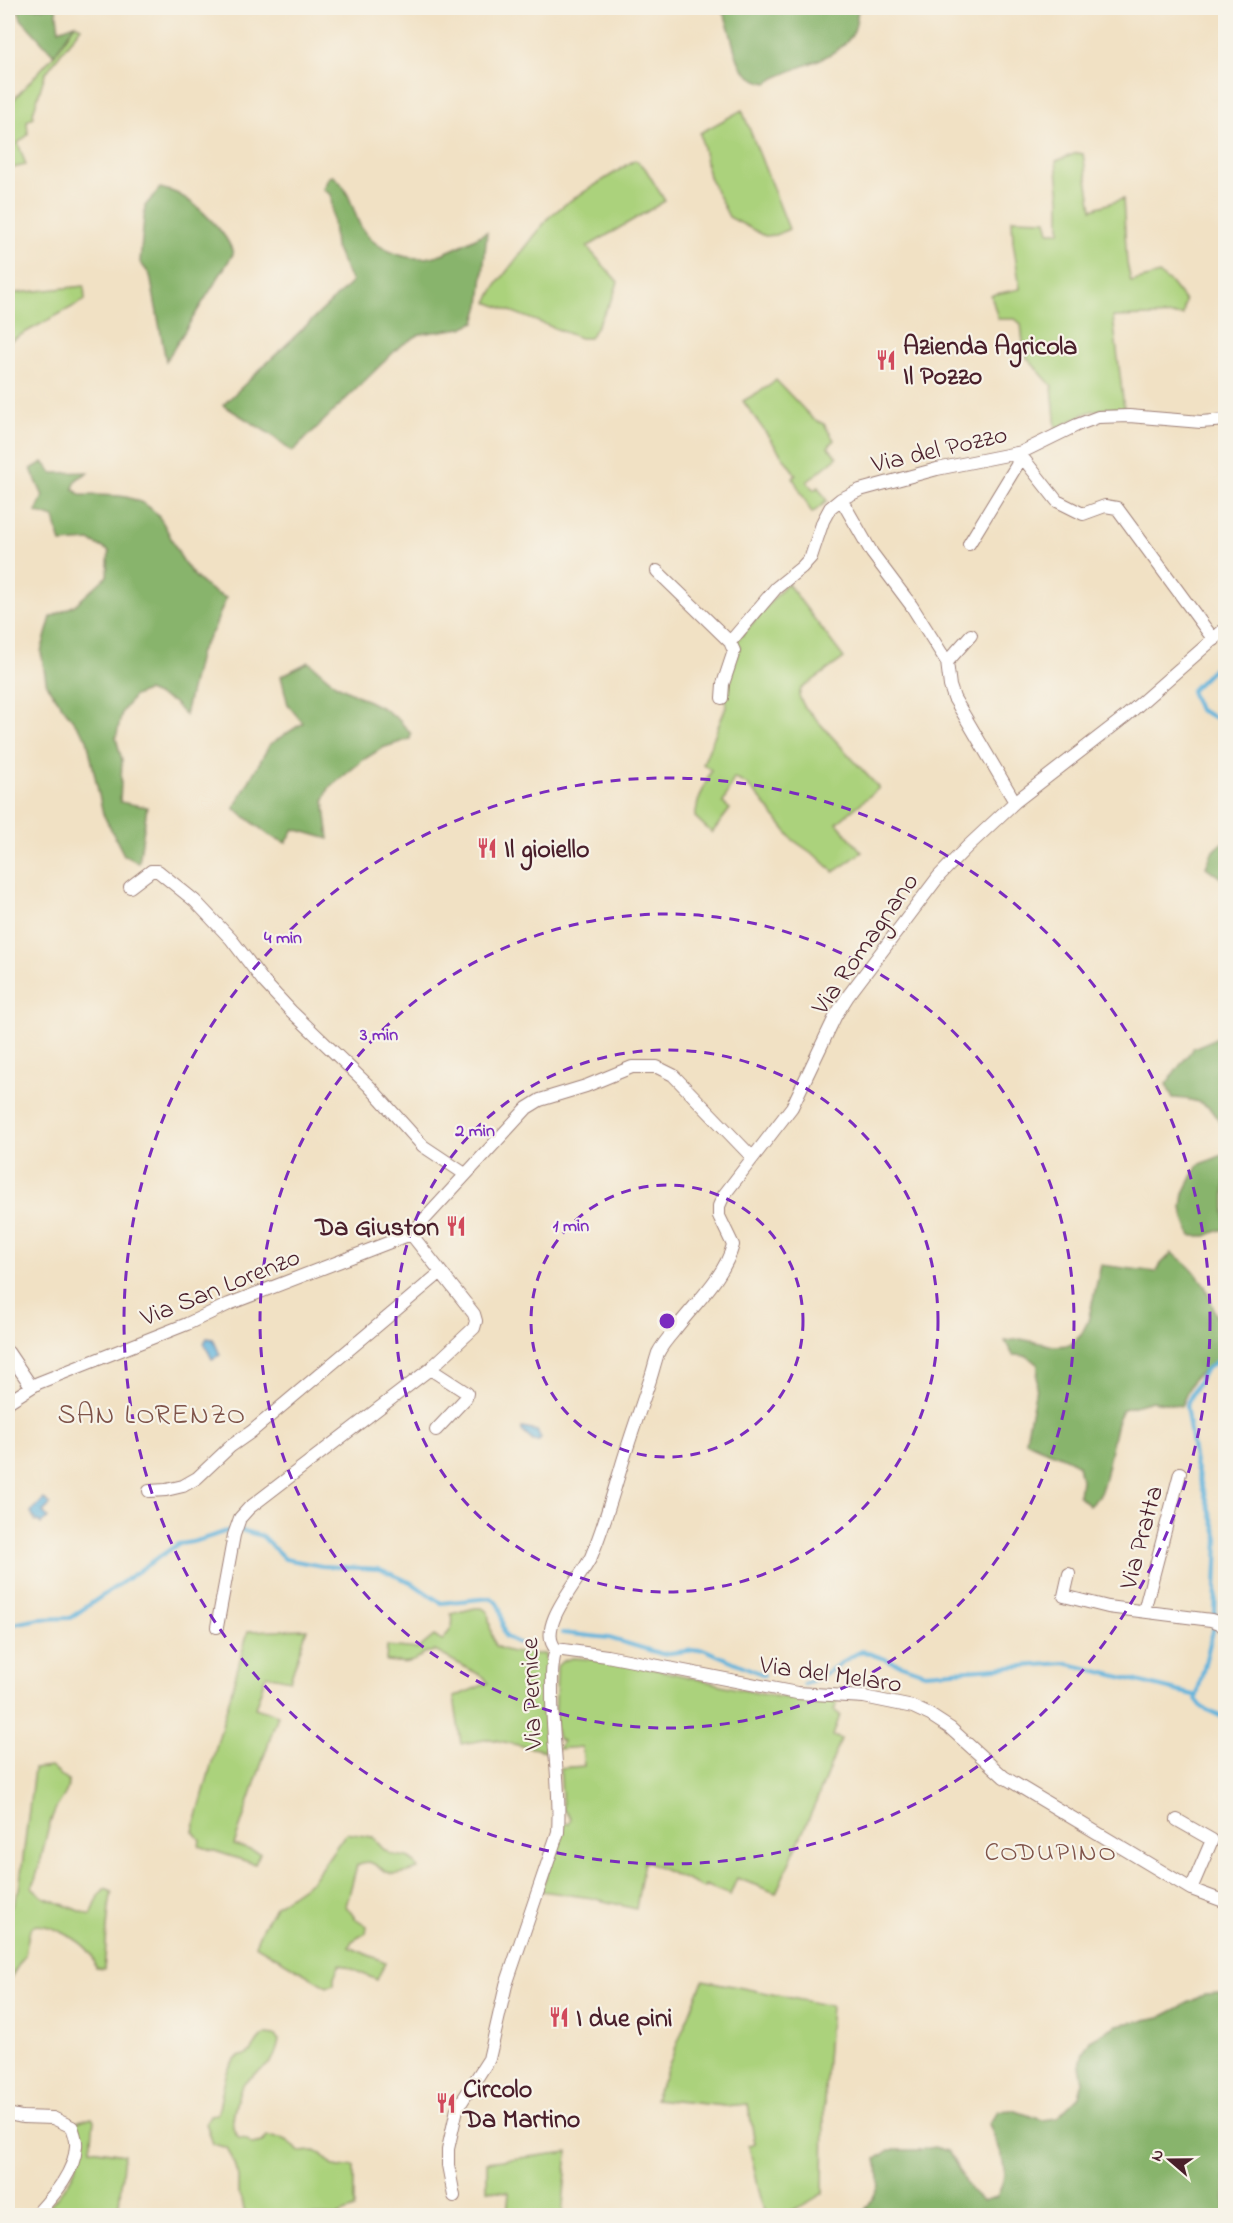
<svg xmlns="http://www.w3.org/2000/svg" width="1233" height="2223" font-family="'Indie Flower',sans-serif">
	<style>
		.green { fill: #abd27c; stroke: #7a7854; stroke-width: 1.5 }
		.forest { fill: #88b46c; stroke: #696a4c; stroke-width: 1.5 }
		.water { fill: #60b3dc; stroke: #556984; stroke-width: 1.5 }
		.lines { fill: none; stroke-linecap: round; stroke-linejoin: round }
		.stream { stroke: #60b3dc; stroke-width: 4 }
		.minor-casing { stroke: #9e8078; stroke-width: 14 }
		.minor { stroke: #fff; stroke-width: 12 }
		.ring { fill: none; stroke: #7b2cbf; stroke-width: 3; stroke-dasharray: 10 8 }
		.labels { text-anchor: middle; stroke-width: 4.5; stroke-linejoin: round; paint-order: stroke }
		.poi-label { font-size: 26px; font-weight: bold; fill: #4a1f2b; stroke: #f7f3e8; text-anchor: start }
		.street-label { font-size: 26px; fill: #4a1f2b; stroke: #f7f3e8 }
		.neighbourhood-label { font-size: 27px; letter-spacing: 1.5px; fill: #7f5349; stroke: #f7f3e8 }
		.quarter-label { font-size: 28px; letter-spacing: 1.5px; fill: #7f5349; stroke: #f7f3e8 }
		.centre { fill: #7b2cbf; stroke: #f7f3e8; stroke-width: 3 }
		.ring-label { font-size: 18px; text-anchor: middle; font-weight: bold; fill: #7b2cbf; stroke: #f7f3e8; stroke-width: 4.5; stroke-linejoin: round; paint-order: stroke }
	</style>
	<rect width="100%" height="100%" fill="#f7f3e8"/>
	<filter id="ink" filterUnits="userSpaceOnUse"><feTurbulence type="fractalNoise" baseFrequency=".0167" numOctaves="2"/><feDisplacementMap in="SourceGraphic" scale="12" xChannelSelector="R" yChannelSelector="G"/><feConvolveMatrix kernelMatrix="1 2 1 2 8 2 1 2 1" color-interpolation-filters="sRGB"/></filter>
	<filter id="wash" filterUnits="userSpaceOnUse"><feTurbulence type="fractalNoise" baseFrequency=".008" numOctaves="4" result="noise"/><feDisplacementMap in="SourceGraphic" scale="24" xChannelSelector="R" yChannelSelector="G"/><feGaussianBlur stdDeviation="1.35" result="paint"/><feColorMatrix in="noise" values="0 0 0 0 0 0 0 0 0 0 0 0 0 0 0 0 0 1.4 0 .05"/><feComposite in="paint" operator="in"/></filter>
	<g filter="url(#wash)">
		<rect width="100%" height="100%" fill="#f1e1c4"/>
		<!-- green -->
		<path class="green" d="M 75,24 L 81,27 L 45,74 L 33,113 L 34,117 L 27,121 L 28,135 L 18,143 L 26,165 L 8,169 L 8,106 L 54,55 Z
			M 742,110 L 789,229 L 776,235 L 765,236 L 729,217 L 709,177 L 700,133 Z
			M 1077,153 L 1083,154 L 1092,209 L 1123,199 L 1127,263 L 1131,282 L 1159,274 L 1171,283 L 1185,301 L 1183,315 L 1113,317 L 1124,408 C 1090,408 1085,413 1056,429 L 1052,386 L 1028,359 L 1024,352 L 1021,324 L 1015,319 L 998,319 L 991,295 L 1020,289 L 1013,241 L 1012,219 L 1046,220 L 1049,232 L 1060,232 L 1060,198 L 1056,161 Z
			M 635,160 L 645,168 L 665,201 L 587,247 L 618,282 L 613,297 L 590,338 L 580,338 L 487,302 L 497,284 L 549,217 L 568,202 Z
			M 84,286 L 85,300 L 8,342 L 8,294 Z
			M 776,380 L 813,419 L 824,424 L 834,440 L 828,447 L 837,457 L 807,482 L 814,490 L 818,487 L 827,501 L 812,513 L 793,478 L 796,475 L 743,401 L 769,386 Z
			M 787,583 L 844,658 L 801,689 L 799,696 L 804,706 L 879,788 L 837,823 L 862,852 L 834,872 L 819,858 L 793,840 L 759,797 L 746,784 L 734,778 L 723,803 L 730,809 L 712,833 L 695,817 L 698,802 L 711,770 L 703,764 L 726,707 L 725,689 L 740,646 L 736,642 Z
			M 475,1608 L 482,1608 L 488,1612 L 491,1632 L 495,1646 C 511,1654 527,1654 545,1654 L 551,1752 L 490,1739 L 461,1744 L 454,1697 L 488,1683 L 484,1677 L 435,1651 L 424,1653 C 414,1665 401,1663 386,1661 L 387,1646 L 418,1649 L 434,1636 L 442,1641 C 449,1632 456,1625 451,1614 Z
			M 307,1629 L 290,1680 L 266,1675 L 255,1708 L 278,1715 L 234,1845 L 260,1853 L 255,1864 L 199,1846 L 200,1840 L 193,1831 L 248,1631 Z
			M 572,1658 C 633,1659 697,1681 757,1693 C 783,1699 811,1700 838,1702 L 834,1710 L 840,1715 L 833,1736 L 841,1739 L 816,1802 L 776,1893 L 737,1878 L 730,1895 L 705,1885 L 704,1888 L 644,1861 L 636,1909 L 592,1898 L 541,1891 L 564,1823 L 569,1824 L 571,1819 L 563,1809 L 560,1768 L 584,1766 L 582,1747 L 558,1749 L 562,1741 L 558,1739 L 555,1727 L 557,1666 L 563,1661 Z
			M 51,1767 L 68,1781 C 69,1793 60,1800 55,1810 C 43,1835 44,1862 32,1887 L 43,1897 L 91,1915 L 100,1894 L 105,1888 L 112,1891 C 106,1917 107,1943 104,1969 L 96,1968 C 95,1964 94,1958 91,1954 C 82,1940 48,1922 33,1926 L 29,1933 L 25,1955 L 8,1982 L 8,1955 L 9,1950 L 8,1909 L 12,1906 L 19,1890 L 34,1769 Z
			M 346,1833 L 372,1837 C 377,1841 381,1848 386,1851 C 398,1861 409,1849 418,1869 C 410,1871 401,1875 393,1874 C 379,1871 373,1856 357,1865 L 346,1906 L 355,1918 L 367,1926 L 366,1933 L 352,1941 L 349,1947 L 385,1962 L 377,1980 L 340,1964 L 334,1977 L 334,1985 L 327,1987 L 255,1945 L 263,1926 L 276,1906 L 312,1881 Z
			M 703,1980 L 831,2006 L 824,2102 L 823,2193 C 808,2203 781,2220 764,2212 L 749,2146 L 755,2143 L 748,2104 L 725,2106 L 655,2099 Z
			M 266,2034 L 274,2035 L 279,2040 C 274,2071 260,2066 243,2085 C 238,2090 232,2119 233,2126 C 233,2131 236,2134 239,2138 L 246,2139 L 252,2144 L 262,2142 L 267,2137 C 285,2138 288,2138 299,2152 L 314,2151 L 321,2154 L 332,2165 L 339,2168 L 354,2166 L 354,2209 L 337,2216 L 245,2215 L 242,2199 L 238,2192 L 238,2176 L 231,2155 L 227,2148 L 213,2144 L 206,2123 L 210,2115 L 217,2114 C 224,2097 221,2074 235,2060 C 239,2055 246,2056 251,2051 C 257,2044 257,2038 266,2034 Z
			M 92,2117 L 94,2120 L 91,2149 L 124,2154 L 118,2215 L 41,2216 C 67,2184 89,2166 76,2122 Z
			M 568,2152 L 562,2215 L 507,2215 L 509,2192 L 487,2190 L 487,2162 Z"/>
		<!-- forest -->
		<path class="forest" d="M 8,8 L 56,8 L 59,30 L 75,24 L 54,55 L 21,19 L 19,11 L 8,10 Z
			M 717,8 L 858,8 C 857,16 857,27 852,35 C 833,63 793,65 767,83 C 737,77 736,54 729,28 C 726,19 726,14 717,8 Z
			M 333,176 C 348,186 352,207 359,223 C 365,236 376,245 389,251 C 427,269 453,249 487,232 L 480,305 L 475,322 L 462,328 L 420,334 L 400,346 L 292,452 L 270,434 L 223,405 L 352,282 L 335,247 L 331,195 L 323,189 L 329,177 Z
			M 160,188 C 166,190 173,191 178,194 C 196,203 229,234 233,254 L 166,361 L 150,275 L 140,262 L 145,206 Z
			M 43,462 L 52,473 L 89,472 L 77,479 L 73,488 L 80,495 C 94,496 111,494 126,497 C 164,506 165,531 182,559 C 192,576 207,590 226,598 L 214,629 L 200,651 L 185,715 L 173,702 L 147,691 L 134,696 L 122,712 L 116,738 L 122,760 L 120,802 L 147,807 L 139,863 L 124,855 L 103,814 L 87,739 L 47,686 L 41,652 L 51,617 L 75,605 L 107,576 L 109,551 L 90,541 L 61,543 L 54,518 L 36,512 L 43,496 L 31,469 Z
			M 309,662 L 335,684 L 384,709 L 399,720 L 411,734 L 410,739 L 382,748 L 363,760 L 329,788 L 324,800 L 329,839 L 294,829 L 286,843 L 269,835 L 234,808 L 270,744 L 303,723 L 288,705 L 281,676 Z
			M 1225,840 L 1225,881 L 1206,867 L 1212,853 Z
			M 1225,1030 L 1226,1132 L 1225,1132 C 1221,1126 1219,1120 1215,1114 C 1206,1101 1188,1099 1173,1098 L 1166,1084 L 1193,1048 L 1222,1036 Z
			M 1225,1154 L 1225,1230 L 1220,1230 L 1206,1236 L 1191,1236 L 1185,1222 L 1182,1208 L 1184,1193 L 1198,1165 Z
			M 1172,1253 C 1184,1261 1195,1271 1203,1283 C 1212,1297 1213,1317 1225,1330 L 1225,1354 L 1193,1379 L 1181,1406 L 1152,1401 L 1123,1409 L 1117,1422 L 1104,1482 L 1099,1496 L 1089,1506 L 1079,1496 L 1081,1480 L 1078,1465 C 1062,1454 1043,1451 1026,1441 C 1029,1416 1038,1391 1038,1365 L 1027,1356 L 1013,1355 L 1005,1341 L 1021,1339 L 1054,1346 L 1070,1345 L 1081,1335 L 1088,1321 L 1101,1265 L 1156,1272 L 1161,1264 Z
			M 1220,1993 L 1226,2013 L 1225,2215 L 862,2215 C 878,2188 883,2193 876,2159 L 889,2150 L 919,2150 L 934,2147 L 948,2151 L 971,2191 L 982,2201 L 997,2197 C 1012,2167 1000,2153 989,2124 L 998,2111 L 1013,2110 L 1042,2120 L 1057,2118 L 1079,2096 L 1083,2081 L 1080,2066 L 1083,2052 L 1090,2040 L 1117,2025 L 1161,2017 L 1205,1994 Z"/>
		<!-- water -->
		<path class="water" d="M 207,1338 L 213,1339 L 220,1355 L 212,1359 L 204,1343 Z
			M 522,1428 L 537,1431 L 541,1438 L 539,1441 L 533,1441 L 522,1431 Z
			M 44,1499 L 50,1505 L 43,1512 L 48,1518 L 41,1524 L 38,1521 L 36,1522 L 31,1512 Z"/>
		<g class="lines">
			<!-- stream -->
			<path class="stream" d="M 1226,656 L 1191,691 L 1199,710 L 1226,723
				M 240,1530 L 262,1536 L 285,1559 L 322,1566 L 380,1569 L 412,1583 L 441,1603 L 490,1598 C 506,1605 499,1624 506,1637 L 521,1644
				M 1215,1614 L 1218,1538 L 1195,1464 L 1186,1405 L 1205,1370 L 1226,1354
				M 8,1625 L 39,1619 L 70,1618 L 178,1544 C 198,1543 212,1535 231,1530
				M 1214,1627 L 1196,1699 L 1203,1708 L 1226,1719
				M 562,1633 L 609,1638 L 662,1654 L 703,1649 L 764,1675
				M 804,1684 C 826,1677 841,1660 862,1651 L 925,1673 L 1065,1663 L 1197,1696"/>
		</g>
	</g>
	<g filter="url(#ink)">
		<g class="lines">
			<!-- minor casing -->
			<g class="minor-casing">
				<path id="minor" d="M 1019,453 L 1057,501 L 1083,514 L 1105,506 L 1117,508 L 1214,640
					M 841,499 L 872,553 L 911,605 L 947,662 L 950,686 L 954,698 L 1015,802
					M 969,544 L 1017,465 L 1019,453
					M 657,571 L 730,642
					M 947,662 L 971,635
					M 722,698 L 723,684 L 734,651 L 730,642 L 776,588 L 802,567 L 811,557 L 823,521 L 830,508 L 841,499 L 860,490 L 937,469 L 1022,452 L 1077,425 L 1098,417 L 1129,416 L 1201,422 L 1226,420
					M 130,887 L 151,871 L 158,871 L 195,901 L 231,939 L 264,982 L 291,1011 L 369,1086 L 423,1146 L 465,1174
					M 411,1234 L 474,1314 L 476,1321 L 474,1328 L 430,1369
					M 8,1352 L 31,1386
					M 8,1402 L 38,1383 L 187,1324 L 229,1304 L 411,1234 L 527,1108 L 540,1100 L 586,1086 L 632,1067 L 657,1067 L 673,1075 L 752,1157
					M 149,1491 L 166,1490 L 183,1486 L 197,1478 L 231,1446 L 251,1432 L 440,1273
					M 1069,1574 L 1064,1596 L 1108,1607 L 1211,1620 L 1220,1623 L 1226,1630
					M 1144,1611 L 1180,1473
					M 217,1627 L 234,1535 L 240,1518 L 249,1508 L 430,1369 L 467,1393 L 466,1398 L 436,1430
					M 556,1649 C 535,1627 580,1580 591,1557 C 603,1529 611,1500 620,1471 C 629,1440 640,1410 650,1380 C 653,1371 655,1362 658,1353 C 662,1345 668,1338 674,1331 C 694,1304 724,1278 733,1245 L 719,1216 L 719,1206 L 724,1195 L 792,1107 L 836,1015 L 848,996 L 939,876 L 967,847 L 1015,802 L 1126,716 L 1226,628
					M 556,1649 L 607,1656 L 797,1693 L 864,1697 L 913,1707 L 930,1715 L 950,1728 L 1004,1777 L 1191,1889 L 1226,1902
					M 1177,1820 L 1212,1840 L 1191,1889
					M 8,2114 L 22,2117 L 53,2118 L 72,2127 C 74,2133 77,2140 76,2146 C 75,2173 52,2197 35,2216
					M 454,2196 L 448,2165 L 448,2149 L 457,2109 L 489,2059 L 506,1985 L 558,1832 C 561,1787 552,1741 552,1696 C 552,1680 551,1665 556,1649"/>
			</g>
			<!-- minor -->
			<use href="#minor" class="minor"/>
		</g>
	</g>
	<!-- distance rings -->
	<g class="ring">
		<circle cx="667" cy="1321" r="136"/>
		<circle cx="667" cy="1321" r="271"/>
		<circle cx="667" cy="1321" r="407"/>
		<circle cx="667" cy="1321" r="543"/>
	</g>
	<!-- icons -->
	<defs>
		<g id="restaurant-bare" transform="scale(1.62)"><path d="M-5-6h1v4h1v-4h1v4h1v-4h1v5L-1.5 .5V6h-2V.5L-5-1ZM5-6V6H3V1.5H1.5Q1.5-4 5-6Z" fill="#d1495b" stroke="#f7f3e8" stroke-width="2.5" paint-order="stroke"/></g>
	</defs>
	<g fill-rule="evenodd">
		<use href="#restaurant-bare" x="886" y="360"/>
		<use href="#restaurant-bare" x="487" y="848"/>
		<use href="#restaurant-bare" x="456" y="1226"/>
		<use href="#restaurant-bare" x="559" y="2017"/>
		<use href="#restaurant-bare" x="446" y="2103"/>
	</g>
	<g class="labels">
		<!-- poi labels -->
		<g class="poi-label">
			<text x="903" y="354">Azienda Agricola<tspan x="903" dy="30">Il Pozzo</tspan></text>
			<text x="504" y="857">Il gioiello</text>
			<text x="439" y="1235" text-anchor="end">Da Giuston</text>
			<text x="576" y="2026">I due pini</text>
			<text x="463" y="2097">Circolo<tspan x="463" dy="30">Da Martino</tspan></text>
		</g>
		<!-- street labels -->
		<g class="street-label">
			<text transform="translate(939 448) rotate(-13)" y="9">Via del Pozzo</text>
			<text transform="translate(864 943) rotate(-55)" y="9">Via Romagnano</text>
			<text transform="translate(220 1286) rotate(-22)" y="9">Via San Lorenzo</text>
			<text transform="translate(1140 1537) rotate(-75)" y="9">Via Pratta</text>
			<text transform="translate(831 1673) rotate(8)" y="9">Via del Melaro</text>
			<text transform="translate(530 1694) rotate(-92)" y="9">Via Pernice</text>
		</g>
		<!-- neighbourhood labels -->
		<g class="neighbourhood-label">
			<text x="1051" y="1860">CODUPINO</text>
		</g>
		<!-- quarter labels -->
		<g class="quarter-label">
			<text x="152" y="1423">SAN LORENZO</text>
		</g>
	</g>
	<circle cx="667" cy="1321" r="9" class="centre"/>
	<g class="ring-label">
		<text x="283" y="943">4 min</text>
		<text x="379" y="1040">3 min</text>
		<text x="475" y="1136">2 min</text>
		<text x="571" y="1231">1 min</text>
	</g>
	<!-- margin -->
	<rect width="1233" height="2223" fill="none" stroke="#f7f3e8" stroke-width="30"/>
	<!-- north arrow -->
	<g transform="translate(1170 2160) rotate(290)" stroke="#f7f3e8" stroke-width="4.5" paint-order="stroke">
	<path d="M0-4.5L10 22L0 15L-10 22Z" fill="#4a1f2b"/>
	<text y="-9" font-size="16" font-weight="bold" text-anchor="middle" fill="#4a1f2b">N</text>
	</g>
</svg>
